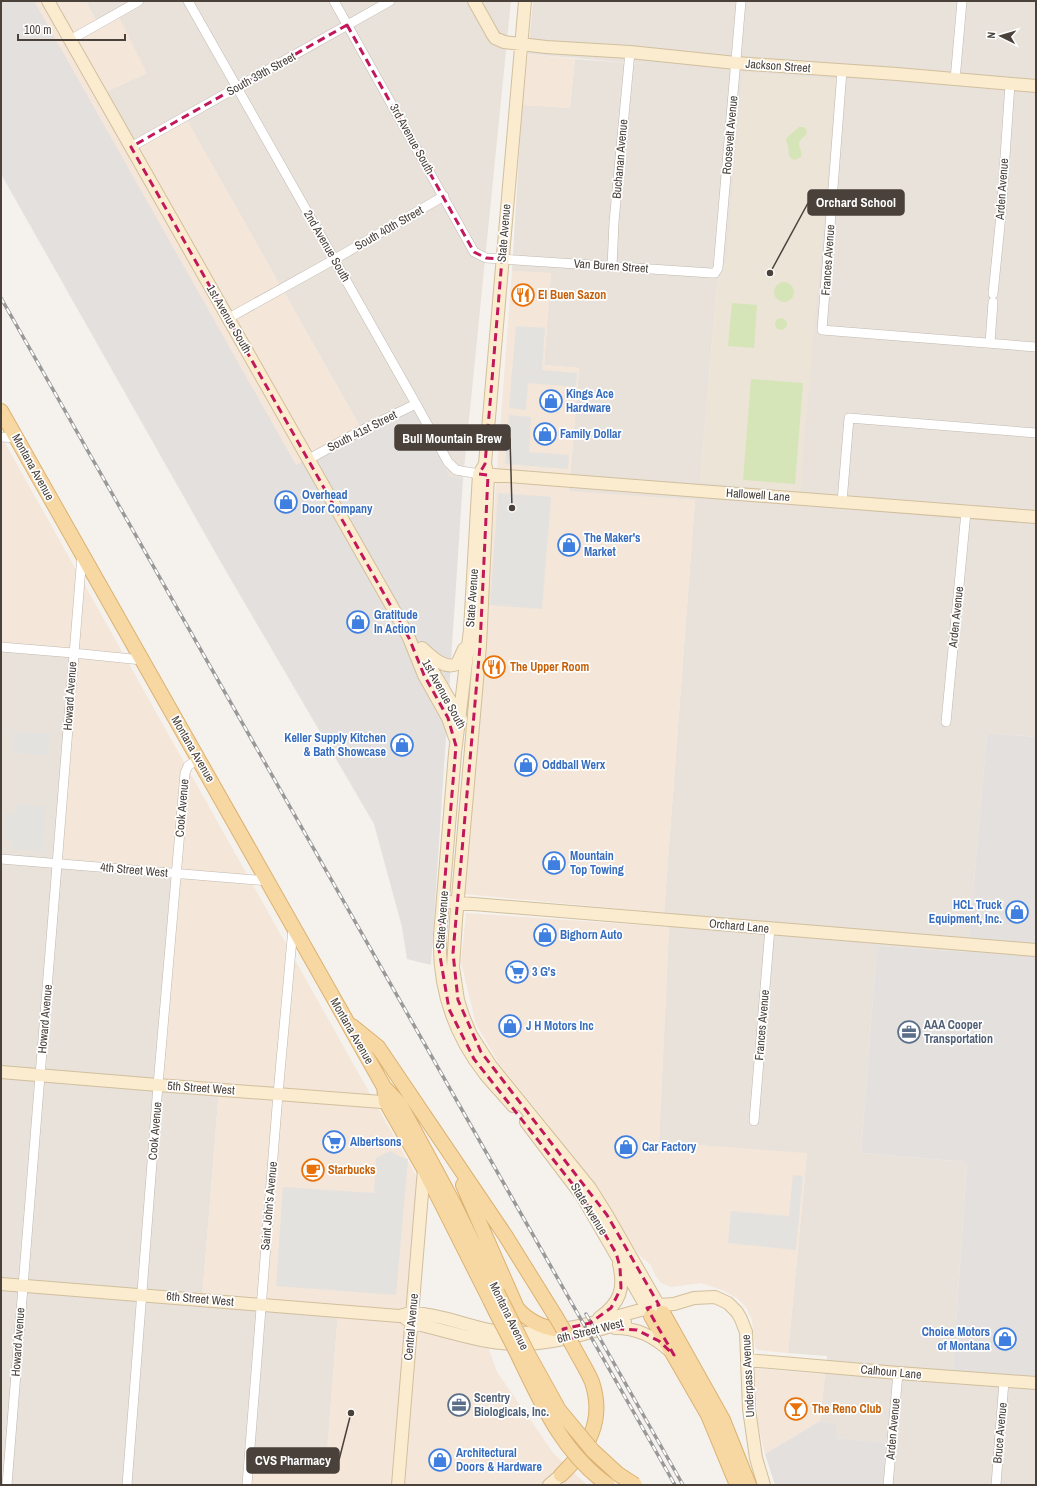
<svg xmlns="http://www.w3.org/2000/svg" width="1037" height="1486" font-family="'Archivo Narrow',sans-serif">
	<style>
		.residential { fill: #e8e2da; fill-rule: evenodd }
		.commercial { fill: #f4e6d9 }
		.industrial { fill: #e4e0dd }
		.education { fill: #ece4d7 }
		.green { fill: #d5e5b8 }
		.parking { fill: #e4e2df }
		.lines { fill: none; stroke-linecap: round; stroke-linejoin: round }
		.street-casing { stroke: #c0b8ae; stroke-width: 10 }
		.secondary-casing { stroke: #d1bf9e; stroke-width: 14 }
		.primary-casing { stroke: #dcb272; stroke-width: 16 }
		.street { stroke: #fff; stroke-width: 9 }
		.secondary { stroke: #fbeccf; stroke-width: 12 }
		.primary { stroke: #f7d7a2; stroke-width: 14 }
		.rail-casing { stroke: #999; stroke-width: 3.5 }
		.rail { stroke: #fff; stroke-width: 2; stroke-dasharray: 6; stroke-linecap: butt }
		.primary-bridge-casing { stroke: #dcb272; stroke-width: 16; stroke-linecap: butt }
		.primary-bridge { stroke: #f7d7a2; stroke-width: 14 }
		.marked { fill: none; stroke: #c2185b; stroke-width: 3; stroke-dasharray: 8 5; stroke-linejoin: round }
		.labels { text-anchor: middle; stroke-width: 3.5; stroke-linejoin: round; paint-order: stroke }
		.street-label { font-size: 12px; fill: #49413a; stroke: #fff }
		.food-label { font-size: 12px; font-weight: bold; fill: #c56008; stroke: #fff; text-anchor: start }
		.shop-label { font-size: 12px; font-weight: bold; fill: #366cbe; stroke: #fff; text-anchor: start }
		.service-label { font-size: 12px; font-weight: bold; fill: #4e5e75; stroke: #fff; text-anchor: start }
		.leader { fill: none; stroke: #49413a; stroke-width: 1.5 }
		.callout-dot { fill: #49413a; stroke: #fff; stroke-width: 1.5 }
		.callout { fill: #49413a; stroke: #49413a; stroke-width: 1.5 }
		.callout-label { font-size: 13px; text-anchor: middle; font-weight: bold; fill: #fff }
	</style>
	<rect width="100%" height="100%" fill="#f5f1ec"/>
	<!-- residential -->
	<path class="residential" d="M 86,1 L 511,1 L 463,479 L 449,476 L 416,404 L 362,430 L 185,117 L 131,147 L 101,94 L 147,73 L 98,24 Z
		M 533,1 L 1036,1 L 1036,737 L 987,733 L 968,952 L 877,946 L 861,1153 L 967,1162 L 952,1382 L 1036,1390 L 1036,1485 L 884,1485 L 888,1443 L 835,1438 L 836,1424 L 820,1421 L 827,1356 L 788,1353 L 807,1154 L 659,1142 L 669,927 L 664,913 L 695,500 L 569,492 L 579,368 L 544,365 L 551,273 L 512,271 L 522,105 L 570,108 L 575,59 L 643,64 L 528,54 ZM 726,261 L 700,482 L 717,284 Z
		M 1,647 L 73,653 L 176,873 L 219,1089 L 202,1299 L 338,1311 L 326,1466 L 249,1458 L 247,1485 L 1,1485 Z"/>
	<!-- commercial -->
	<path class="commercial" d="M 32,1 L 86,1 L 98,24 L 117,13 L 147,73 L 101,94 L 131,147 L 185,117 L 362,430 L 296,466 Z
		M 528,54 L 575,59 L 570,108 L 522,105 Z
		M 512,271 L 551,273 L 544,365 L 579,368 L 569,491 L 695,500 L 664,913 L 464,894 L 474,776 Z
		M 1,436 L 428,1197 L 413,1313 L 202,1299 L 219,1090 L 158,1085 L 176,874 L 57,864 L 73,653 L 1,647 Z
		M 466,913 L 669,927 L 659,1142 L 807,1153 L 788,1353 L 758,1350 L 755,1347 L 752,1320 L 746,1307 L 737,1298 L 722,1290 L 701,1283 L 671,1287 L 661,1283 L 655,1275 L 651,1265 L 640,1256 L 547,1123 L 500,1065 L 476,1024 L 461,962 Z
		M 338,1311 L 399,1316 L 487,1344 L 497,1372 L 554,1454 L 587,1485 L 247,1485 L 249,1458 L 326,1466 Z
		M 754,1368 L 825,1374 L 820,1421 L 765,1454 L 758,1424 Z"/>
	<!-- industrial -->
	<path class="industrial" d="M 1,1 L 34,1 L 296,465 L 362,430 L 416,404 L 449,476 L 463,479 L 431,965 L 407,959 L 402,927 L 374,824 L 223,566 L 1,174 Z
		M 987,733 L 1036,737 L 1036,1390 L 952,1383 L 967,1162 L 861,1153 L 877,946 L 968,952 Z
		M 820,1421 L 836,1424 L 836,1438 L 888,1443 L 884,1485 L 775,1485 L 765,1454 Z"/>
	<!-- education -->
	<path class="education" d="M 743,72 L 836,79 L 800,492 L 700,482 L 717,284 L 726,261 Z"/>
	<!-- green -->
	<path class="green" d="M 799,127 L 804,127 C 811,136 803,135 800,141 C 797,146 803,151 801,157 L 795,160 C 786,157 790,153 788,146 C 788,144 786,142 786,140 C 787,136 796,130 799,127 Z
		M774 292a10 10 0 1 1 20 0a10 10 0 1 1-20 0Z
		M 732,303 L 757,305 L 754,348 L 728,346 Z
		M775 324a6 6 0 1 1 12 0a6 6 0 1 1-12 0Z
		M 751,379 L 803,383 L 795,484 L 743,480 Z"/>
	<!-- parking -->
	<path class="parking" d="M 516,326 L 545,328 L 542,370 L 577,373 L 576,387 L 528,383 L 526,410 L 509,408 Z
		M 509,415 L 531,417 L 529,452 L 569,455 L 568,469 L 505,464 Z
		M 498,493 L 551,497 L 542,609 L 490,605 Z
		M 14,732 L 50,734 L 48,755 L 13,753 Z
		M 16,804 L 46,806 L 43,852 L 11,849 L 12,839 L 3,839 L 5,813 L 15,814 Z
		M 390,1151 L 401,1157 L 408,1159 L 396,1295 L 276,1286 L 283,1187 L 374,1193 L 376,1158 Z
		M 793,1175 L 803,1176 L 796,1250 L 728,1243 L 731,1211 L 789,1216 Z"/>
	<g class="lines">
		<!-- street casing -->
		<g class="street-casing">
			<path id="street" d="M 188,1 L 416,404 L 448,462 L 456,470 L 479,474
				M 334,1 L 474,252 L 486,258 L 711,273 L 715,273 L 718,268 L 741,1
				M 70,40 L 139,1
				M 842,71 L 822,330 L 1036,347
				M 955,80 L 962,1
				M 131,147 L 390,1
				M 612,267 L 614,222 L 630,52
				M 993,294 L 1001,215 L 1010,84
				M 229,318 L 335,259 L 444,196
				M 990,343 L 993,302
				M 1,437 L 17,438
				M 309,459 L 362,430 L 416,404
				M 842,502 L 849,418 L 1036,433
				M 1,647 L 73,653 L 142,660
				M 946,722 L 966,512
				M 1,859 L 268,881
				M 754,1121 L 770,928
				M 7,1485 L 82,555
				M 127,1485 L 158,1085 L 185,773 L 188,766 L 198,759
				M 247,1485 L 278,1094 L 293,928
				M 888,1485 L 898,1373
				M 996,1485 L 1004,1381"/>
		</g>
		<!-- secondary casing -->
		<g class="secondary-casing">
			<path id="secondary" d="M 48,1 L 394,610 L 409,638 L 424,675 L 448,718 L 455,738
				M 474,1 L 493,35 L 495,38 L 504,42 L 546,47 L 630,52 L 736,63 L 897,74 L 1036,86
				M 525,1 L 485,464 L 488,475 L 480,646 L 456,920 L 453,967 L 458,1000 L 463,1016 L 471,1035 L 491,1066 L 590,1188 L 607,1215 L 663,1313
				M 485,464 L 479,474 L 470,630 L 455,753 L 440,935 C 438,987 453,1033 485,1074 C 494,1085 504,1095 513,1106
				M 481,474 L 1036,517
				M 422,648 C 431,656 444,670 457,664 L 464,649
				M 419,651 L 429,665 L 461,719
				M 449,902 L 1036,950
				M 1,1072 L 158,1085 L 395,1103
				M 526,1122 L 582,1196 L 651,1315
				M 1,1284 L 399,1316 C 404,1315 409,1313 414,1313 C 448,1315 479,1332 513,1333 C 563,1334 611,1318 659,1305 L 674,1304 L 694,1298 L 715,1297 L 728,1303 L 737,1312 L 741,1319 L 746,1332 L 749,1409 L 756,1458 L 764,1485
				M 599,1318 C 620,1303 625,1289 619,1264
				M 406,1319 L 412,1323 C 445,1330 483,1344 517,1344 C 555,1345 589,1332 625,1322
				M 615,1328 C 637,1328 653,1336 670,1351
				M 747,1360 L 898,1373 L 1036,1383
				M 398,1485 L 424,1169
				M 549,1485 L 561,1475"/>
		</g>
		<!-- primary casing -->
		<g class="primary-casing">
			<path id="primary" d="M 1,411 L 384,1087 L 400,1104 L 454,1204 L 497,1292
				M 352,1026 L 378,1047 L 505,1235 L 556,1317
				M 384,1087 L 386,1102 L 424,1169 L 490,1300
				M 463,1185 L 517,1308 C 528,1321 543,1328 560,1330
				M 663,1313 L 723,1420 L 749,1485
				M 651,1316 L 708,1415 L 737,1485
				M 561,1475 C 588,1449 605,1421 592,1382 C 587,1370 579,1358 573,1346"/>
		</g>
		<!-- street -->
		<use href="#street" class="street"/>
		<!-- secondary -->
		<use href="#secondary" class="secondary"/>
		<!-- primary -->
		<use href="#primary" class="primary"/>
		<!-- rail casing -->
		<g class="rail-casing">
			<path id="rail" d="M 1,298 L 675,1485
				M 586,1314 L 683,1485"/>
		</g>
		<!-- rail -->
		<use href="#rail" class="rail"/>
		<!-- primary-bridge casing -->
		<g class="primary-bridge-casing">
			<path id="primary-bridge" d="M 497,1292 L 528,1354 L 559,1410 L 593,1451 L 618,1474 L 635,1485
				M 490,1300 C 499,1319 510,1338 519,1357 C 542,1405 563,1453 608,1485
				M 556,1317 L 573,1346"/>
		</g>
		<!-- primary-bridge -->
		<use href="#primary-bridge" class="primary-bridge"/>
	</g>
	<!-- marked area -->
	<path class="marked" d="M 347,25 L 474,252 L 486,258 L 502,259 L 485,464 L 479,474 L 488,475 L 480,646 L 453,953 L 458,1000 L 481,1052 L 607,1215 L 659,1305 L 647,1308 L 674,1355 L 659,1341 L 637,1330 L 607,1328 L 569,1339 L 563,1329 L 590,1323 L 611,1308 L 621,1288 L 620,1267 L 616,1253 L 582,1196 L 474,1059 L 449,1009 L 439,950 L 456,746 L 448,718 L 424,675 L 409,638 L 131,147 Z"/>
	<!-- icons -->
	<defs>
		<g id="restaurant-ring" transform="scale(1.15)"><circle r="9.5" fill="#fff" stroke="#e8710a" stroke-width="1.5"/><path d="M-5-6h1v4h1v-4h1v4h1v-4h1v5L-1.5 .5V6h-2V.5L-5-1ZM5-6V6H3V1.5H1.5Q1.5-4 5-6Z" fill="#e8710a"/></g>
		<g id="shop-ring" transform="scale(1.15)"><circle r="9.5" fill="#fff" stroke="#3f7fe0" stroke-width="1.5"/><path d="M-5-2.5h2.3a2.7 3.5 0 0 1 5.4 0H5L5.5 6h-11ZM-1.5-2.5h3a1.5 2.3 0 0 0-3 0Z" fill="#3f7fe0"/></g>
		<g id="supermarket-ring" transform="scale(1.15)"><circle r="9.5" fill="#fff" stroke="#3f7fe0" stroke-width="1.5"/><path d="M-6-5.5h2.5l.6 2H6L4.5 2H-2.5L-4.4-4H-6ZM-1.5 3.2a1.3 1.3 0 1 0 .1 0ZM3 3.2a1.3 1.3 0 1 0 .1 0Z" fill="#3f7fe0"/></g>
		<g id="office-ring" transform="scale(1.15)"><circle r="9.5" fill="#fff" stroke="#5c6f8a" stroke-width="1.5"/><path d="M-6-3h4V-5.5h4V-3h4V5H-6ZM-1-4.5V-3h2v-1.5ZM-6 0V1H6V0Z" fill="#5c6f8a"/></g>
		<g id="cafe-ring" transform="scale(1.15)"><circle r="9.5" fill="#fff" stroke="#e8710a" stroke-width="1.5"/><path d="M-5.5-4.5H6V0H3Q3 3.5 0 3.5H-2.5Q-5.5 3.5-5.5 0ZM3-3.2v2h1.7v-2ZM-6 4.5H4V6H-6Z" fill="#e8710a"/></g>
		<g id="bar-ring" transform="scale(1.15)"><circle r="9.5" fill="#fff" stroke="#e8710a" stroke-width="1.5"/><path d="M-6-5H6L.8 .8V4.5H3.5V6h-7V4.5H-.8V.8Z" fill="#e8710a"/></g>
	</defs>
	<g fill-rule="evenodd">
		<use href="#restaurant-ring" x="523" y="295"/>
		<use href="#shop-ring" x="551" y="401"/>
		<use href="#shop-ring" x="545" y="434"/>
		<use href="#shop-ring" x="286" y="502"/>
		<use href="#shop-ring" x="569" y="545"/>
		<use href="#shop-ring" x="358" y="622"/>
		<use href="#restaurant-ring" x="494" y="667"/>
		<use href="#shop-ring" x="402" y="745"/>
		<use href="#shop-ring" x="526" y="765"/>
		<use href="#shop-ring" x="554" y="863"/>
		<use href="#shop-ring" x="1017" y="912"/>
		<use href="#shop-ring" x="545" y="935"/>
		<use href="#supermarket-ring" x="517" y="972"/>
		<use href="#shop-ring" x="510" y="1026"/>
		<use href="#office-ring" x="909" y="1032"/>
		<use href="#supermarket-ring" x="334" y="1142"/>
		<use href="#shop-ring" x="626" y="1147"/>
		<use href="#cafe-ring" x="313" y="1170"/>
		<use href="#shop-ring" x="1005" y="1339"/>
		<use href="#office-ring" x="459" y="1405"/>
		<use href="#bar-ring" x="796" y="1409"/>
		<use href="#shop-ring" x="440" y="1460"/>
	</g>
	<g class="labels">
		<!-- street labels -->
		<g class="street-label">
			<text transform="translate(778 66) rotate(4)" y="4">Jackson Street</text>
			<text transform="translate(261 74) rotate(-29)" y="4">South 39th Street</text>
			<text transform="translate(730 135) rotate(-85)" y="4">Roosevelt Avenue</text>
			<text transform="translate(412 139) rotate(61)" y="4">3rd Avenue South</text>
			<text transform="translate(620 159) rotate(-85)" y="4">Buchanan Avenue</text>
			<text transform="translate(1002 189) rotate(-86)" y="4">Arden Avenue</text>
			<text transform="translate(389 228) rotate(-30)" y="4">South 40th Street</text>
			<text transform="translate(504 233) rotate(-85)" y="4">State Avenue</text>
			<text transform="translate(327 246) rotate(60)" y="4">2nd Avenue South</text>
			<text transform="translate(828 260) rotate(-86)" y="4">Frances Avenue</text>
			<text transform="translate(611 266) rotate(4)" y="4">Van Buren Street</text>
			<text transform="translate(229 319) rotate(60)" y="4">1st Avenue South</text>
			<text transform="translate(362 431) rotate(-27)" y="4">South 41st Street</text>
			<text transform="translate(33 467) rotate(61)" y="4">Montana Avenue</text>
			<text transform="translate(758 495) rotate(4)" y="4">Hallowell Lane</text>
			<text transform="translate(472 598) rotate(-86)" y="4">State Avenue</text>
			<text transform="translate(956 617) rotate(-84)" y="4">Arden Avenue</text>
			<text transform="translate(444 694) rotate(61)" y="4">1st Avenue South</text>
			<text transform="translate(70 696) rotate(-86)" y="4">Howard Avenue</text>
			<text transform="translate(193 749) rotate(60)" y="4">Montana Avenue</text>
			<text transform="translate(182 808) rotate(-85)" y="4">Cook Avenue</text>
			<text transform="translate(134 870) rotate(5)" y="4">4th Street West</text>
			<text transform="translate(442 920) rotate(-86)" y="4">State Avenue</text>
			<text transform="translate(739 926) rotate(5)" y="4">Orchard Lane</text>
			<text transform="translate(45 1019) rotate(-85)" y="4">Howard Avenue</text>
			<text transform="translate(762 1025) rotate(-85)" y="4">Frances Avenue</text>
			<text transform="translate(352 1031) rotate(60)" y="4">Montana Avenue</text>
			<text transform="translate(201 1088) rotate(4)" y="4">5th Street West</text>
			<text transform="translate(155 1131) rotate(-85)" y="4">Cook Avenue</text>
			<text transform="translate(269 1206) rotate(-85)" y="4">Saint John's Avenue</text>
			<text transform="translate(589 1209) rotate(58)" y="4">State Avenue</text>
			<text transform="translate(200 1299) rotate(5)" y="4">6th Street West</text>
			<text transform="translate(509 1316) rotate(64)" y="4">Montana Avenue</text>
			<text transform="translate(411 1327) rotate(-85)" y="4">Central Avenue</text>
			<text transform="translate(590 1331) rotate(-14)" y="4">6th Street West</text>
			<text transform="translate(18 1342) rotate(-86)" y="4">Howard Avenue</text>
			<text transform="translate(891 1372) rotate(5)" y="4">Calhoun Lane</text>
			<text transform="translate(748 1376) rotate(-93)" y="4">Underpass Avenue</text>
			<text transform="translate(893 1429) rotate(-85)" y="4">Arden Avenue</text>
			<text transform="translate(1000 1433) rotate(-85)" y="4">Bruce Avenue</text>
		</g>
		<!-- food labels -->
		<g class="food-label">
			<text x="538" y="299">El Buen Sazon</text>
			<text x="510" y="671">The Upper Room</text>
			<text x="328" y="1174">Starbucks</text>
			<text x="812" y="1413">The Reno Club</text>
		</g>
		<!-- shop labels -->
		<g class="shop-label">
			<text x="566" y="398">Kings Ace<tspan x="566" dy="14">Hardware</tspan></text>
			<text x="560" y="438">Family Dollar</text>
			<text x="302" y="499">Overhead<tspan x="302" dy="14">Door Company</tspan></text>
			<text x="584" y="542">The Maker's<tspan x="584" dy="14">Market</tspan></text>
			<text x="374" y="619">Gratitude<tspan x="374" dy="14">In Action</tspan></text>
			<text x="386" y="742" text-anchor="end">Keller Supply Kitchen<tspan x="386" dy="14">&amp; Bath Showcase</tspan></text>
			<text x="542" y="769">Oddball Werx</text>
			<text x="570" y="860">Mountain<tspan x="570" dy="14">Top Towing</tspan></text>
			<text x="1002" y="909" text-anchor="end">HCL Truck<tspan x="1002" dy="14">Equipment, Inc.</tspan></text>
			<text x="560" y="939">Bighorn Auto</text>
			<text x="532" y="976">3 G's</text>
			<text x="526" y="1030">J H Motors Inc</text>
			<text x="350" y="1146">Albertsons</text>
			<text x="642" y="1151">Car Factory</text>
			<text x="990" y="1336" text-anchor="end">Choice Motors<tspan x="990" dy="14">of Montana</tspan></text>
			<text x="456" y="1457">Architectural<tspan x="456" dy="14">Doors &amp; Hardware</tspan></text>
		</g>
		<!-- service labels -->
		<g class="service-label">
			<text x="924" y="1029">AAA Cooper<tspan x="924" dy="14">Transportation</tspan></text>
			<text x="474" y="1402">Scentry<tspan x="474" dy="14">Biologicals, Inc.</tspan></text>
		</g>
	</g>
	<!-- callouts -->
	<path class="leader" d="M770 273L808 203M512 508L510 438M351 1413L339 1460"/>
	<g class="callout-dot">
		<circle cx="770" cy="273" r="4"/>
		<circle cx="512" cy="508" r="4"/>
		<circle cx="351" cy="1413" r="4"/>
	</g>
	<g class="callout">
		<rect x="808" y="190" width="96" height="25" rx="4"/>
		<rect x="395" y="425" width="115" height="25" rx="4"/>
		<rect x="247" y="1448" width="92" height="25" rx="4"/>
	</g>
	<g class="callout-label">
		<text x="856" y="207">Orchard School</text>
		<text x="452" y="443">Bull Mountain Brew</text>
		<text x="293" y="1465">CVS Pharmacy</text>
	</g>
	<!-- border -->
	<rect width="1037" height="1486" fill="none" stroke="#49413a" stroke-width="4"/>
	<!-- north arrow -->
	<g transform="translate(1001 36) rotate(275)" stroke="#ffffff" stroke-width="3" paint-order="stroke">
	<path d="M0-3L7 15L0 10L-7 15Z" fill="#49413a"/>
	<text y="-6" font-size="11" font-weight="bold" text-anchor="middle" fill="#49413a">N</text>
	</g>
	<!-- scale -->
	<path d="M18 34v6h107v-6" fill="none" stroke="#49413a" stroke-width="2"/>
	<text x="24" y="34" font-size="12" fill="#49413a" stroke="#ffffff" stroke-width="3" paint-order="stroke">100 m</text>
</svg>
